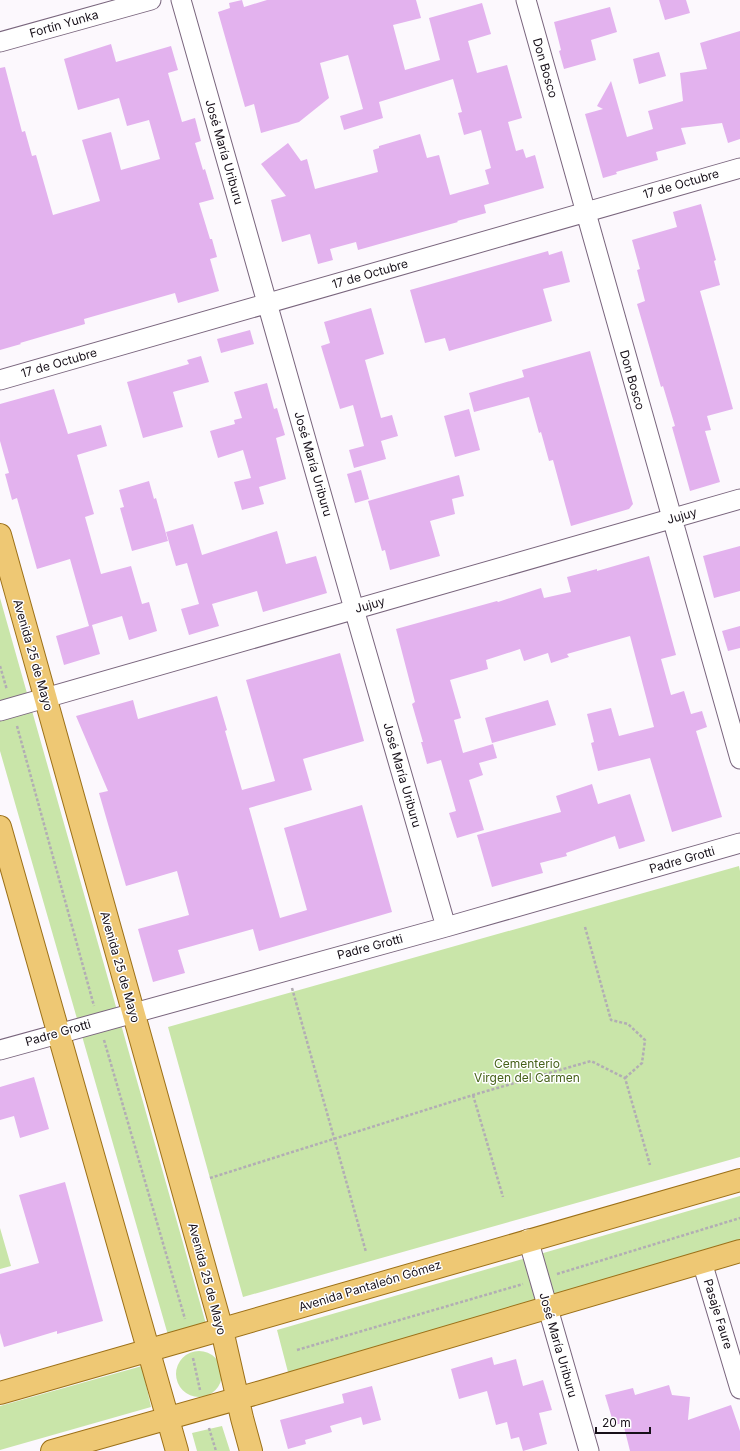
<svg xmlns="http://www.w3.org/2000/svg" width="740" height="1451" font-family="Inter,sans-serif">
	<style>
		.green { fill: #c9e5a9 }
		.building { fill: #e3b2ee }
		.lines { fill: none; stroke-linecap: round; stroke-linejoin: round }
		.minor-casing { stroke: #79657d; stroke-width: 21 }
		.major-casing { stroke: #9c7018; stroke-width: 24 }
		.path { stroke: #b2adb4; stroke-width: 2.5; stroke-dasharray: 3 2; stroke-linecap: butt }
		.minor { stroke: #fff; stroke-width: 19 }
		.major { stroke: #eec874; stroke-width: 22 }
		.labels { text-anchor: middle; stroke-width: 3; stroke-linejoin: round; paint-order: stroke }
		.street-label { font-size: 12px; fill: #171019; stroke: #fff }
		.park-label { font-size: 12px; fill: #46611a; stroke: #fff }
	</style>
	<rect width="100%" height="100%" fill="#fcf8fd"/>
	<!-- green -->
	<path class="green" d="M 0,598 L 206,1324 L 168,1335 L 0,751 Z
		M 739,866 L 740,871 L 740,1157 L 243,1297 L 168,1027 Z
		M 740,1196 L 740,1245 L 289,1376 L 277,1330 Z
		M 0,1228 L 11,1266 L 0,1269 Z
		M176 1374a23 23 0 1 1 46 0a23 23 0 1 1-46 0Z
		M 142,1366 L 151,1407 L 0,1450 L 0,1406 Z
		M 222,1426 L 230,1451 L 197,1451 L 192,1433 Z"/>
	<!-- building -->
	<path class="building" d="M 242,0 L 244,7 L 267,0 L 416,0 L 421,18 L 393,25 L 405,70 L 440,60 L 429,18 L 482,3 L 491,34 L 468,41 L 477,73 L 507,65 L 522,118 L 508,122 L 516,151 L 523,149 L 526,158 L 535,155 L 544,188 L 484,205 L 486,213 L 457,221 L 458,222 L 358,250 L 356,242 L 330,249 L 333,260 L 318,264 L 310,234 L 282,242 L 271,200 L 286,196 L 261,164 L 288,143 L 301,161 L 307,159 L 315,189 L 378,172 L 373,150 L 379,148 L 379,146 L 420,134 L 427,158 L 439,155 L 450,195 L 489,184 L 485,170 L 491,168 L 481,130 L 464,135 L 458,113 L 462,112 L 453,79 L 379,102 L 383,118 L 344,130 L 340,116 L 363,109 L 348,55 L 320,63 L 329,98 L 299,122 L 261,133 L 254,104 L 245,107 L 218,12 L 230,8 L 229,3 Z
		M 659,0 L 686,0 L 690,13 L 665,20 Z
		M 610,7 L 617,32 L 591,40 L 596,60 L 564,69 L 559,51 L 561,50 L 554,22 Z
		M 740,31 L 740,139 L 728,143 L 722,123 L 681,128 L 686,144 L 656,152 L 658,160 L 616,172 L 617,174 L 603,178 L 585,114 L 603,109 L 597,106 L 611,81 L 627,137 L 653,129 L 648,111 L 683,101 L 680,73 L 707,69 L 700,43 Z
		M 111,44 L 116,62 L 171,46 L 178,70 L 168,73 L 182,122 L 195,118 L 201,141 L 195,143 L 203,170 L 205,169 L 214,199 L 199,203 L 210,239 L 212,239 L 217,257 L 210,259 L 219,291 L 178,303 L 175,293 L 84,319 L 85,324 L 20,343 L 21,344 L 0,350 L 0,68 L 5,67 L 22,132 L 25,131 L 32,156 L 36,155 L 53,215 L 100,201 L 82,140 L 111,132 L 121,170 L 160,159 L 149,120 L 127,126 L 119,98 L 78,110 L 64,59 Z
		M 659,52 L 666,76 L 639,84 L 633,59 Z
		M 701,204 L 716,260 L 714,261 L 720,285 L 700,291 L 733,409 L 707,416 L 711,430 L 705,431 L 720,482 L 690,491 L 672,427 L 675,426 L 663,386 L 661,387 L 637,304 L 645,301 L 637,270 L 640,269 L 632,240 L 677,227 L 673,212 Z
		M 548,251 L 549,255 L 562,251 L 570,282 L 543,289 L 552,321 L 449,351 L 445,338 L 425,343 L 410,290 Z
		M 371,308 L 384,354 L 365,360 L 381,418 L 392,415 L 398,436 L 381,441 L 386,459 L 354,468 L 349,450 L 364,446 L 353,405 L 340,409 L 321,346 L 330,343 L 324,322 Z
		M 250,330 L 254,344 L 221,353 L 217,339 Z
		M 590,351 L 633,504 L 629,509 L 571,526 L 553,460 L 549,461 L 541,432 L 539,433 L 529,397 L 474,412 L 469,393 L 524,377 L 522,370 Z
		M 201,356 L 209,382 L 173,392 L 183,427 L 143,438 L 127,382 L 189,364 L 187,360 Z
		M 267,383 L 274,409 L 277,408 L 285,435 L 276,438 L 286,479 L 259,487 L 264,504 L 242,510 L 234,482 L 251,478 L 243,450 L 218,458 L 210,431 L 235,424 L 234,420 L 242,418 L 234,392 Z
		M 54,389 L 68,434 L 101,425 L 107,446 L 77,455 L 94,514 L 85,517 L 101,574 L 131,566 L 142,604 L 149,602 L 157,631 L 129,640 L 122,616 L 92,625 L 100,654 L 64,665 L 56,636 L 89,626 L 70,559 L 37,569 L 17,498 L 12,500 L 5,474 L 9,473 L 0,441 L 0,404 Z
		M 469,409 L 480,450 L 455,457 L 444,416 Z
		M 361,470 L 369,499 L 355,503 L 347,474 Z
		M 459,475 L 464,496 L 452,499 L 455,514 L 430,521 L 440,556 L 390,570 L 385,550 L 382,551 L 368,501 Z
		M 149,481 L 154,499 L 156,498 L 168,541 L 132,551 L 120,508 L 124,507 L 119,490 Z
		M 193,524 L 202,555 L 277,531 L 286,564 L 316,556 L 327,593 L 263,612 L 257,591 L 212,604 L 219,626 L 189,635 L 181,609 L 199,604 L 187,563 L 176,566 L 166,532 Z
		M 740,546 L 740,591 L 714,598 L 703,556 Z
		M 649,556 L 676,655 L 661,659 L 671,695 L 684,691 L 691,714 L 702,711 L 707,727 L 696,731 L 722,817 L 672,832 L 650,758 L 598,771 L 591,743 L 594,742 L 587,714 L 611,708 L 619,736 L 654,727 L 630,636 L 567,654 L 569,657 L 551,663 L 548,653 L 524,661 L 520,649 L 486,660 L 488,669 L 450,680 L 461,718 L 454,720 L 463,753 L 493,744 L 497,758 L 479,763 L 483,775 L 469,780 L 484,830 L 457,838 L 449,813 L 456,811 L 441,760 L 427,764 L 421,742 L 423,742 L 412,704 L 415,702 L 396,629 L 497,601 L 498,602 L 541,588 L 544,598 L 571,592 L 567,577 L 597,569 L 597,571 Z
		M 740,626 L 740,648 L 728,651 L 722,631 Z
		M 340,653 L 364,741 L 303,759 L 312,790 L 249,808 L 280,918 L 307,910 L 284,828 L 362,805 L 392,912 L 259,951 L 253,929 L 178,950 L 185,973 L 153,982 L 138,929 L 189,915 L 177,871 L 126,886 L 99,793 L 108,791 L 76,716 L 133,700 L 138,719 L 217,696 L 227,730 L 225,731 L 242,790 L 275,781 L 246,680 Z
		M 548,700 L 556,725 L 492,743 L 485,718 Z
		M 592,784 L 598,804 L 630,794 L 645,841 L 619,849 L 615,836 L 566,853 L 567,856 L 540,863 L 543,873 L 492,887 L 477,835 L 561,812 L 556,796 Z
		M 34,1077 L 49,1129 L 20,1138 L 14,1116 L 0,1120 L 0,1087 Z
		M 65,1182 L 103,1321 L 57,1334 L 57,1331 L 4,1347 L 0,1333 L 0,1274 L 39,1263 L 19,1195 Z
		M 492,1357 L 494,1365 L 516,1359 L 523,1386 L 543,1380 L 552,1410 L 539,1413 L 547,1444 L 523,1451 L 519,1437 L 511,1439 L 507,1422 L 496,1425 L 487,1391 L 459,1399 L 451,1369 Z
		M 669,1385 L 672,1395 L 690,1397 L 688,1420 L 731,1405 L 740,1431 L 740,1451 L 630,1451 L 623,1423 L 614,1425 L 605,1395 L 633,1388 L 635,1395 Z
		M 372,1386 L 381,1420 L 363,1425 L 361,1417 L 330,1426 L 332,1432 L 305,1440 L 306,1444 L 288,1449 L 280,1420 L 344,1403 L 342,1394 Z"/>
	<g class="lines">
		<!-- minor casing -->
		<g class="minor-casing">
			<path id="minor" d="M 181,0 L 354,609 L 446,927
				M 526,0 L 740,759
				M 0,42 L 151,0
				M 0,380 L 740,168
				M 0,711 L 740,499
				M 0,1050 L 446,927 L 740,843
				M 528,1239 L 589,1451
				M 702,1262 L 740,1389"/>
		</g>
		<!-- major casing -->
		<g class="major-casing">
			<path id="major" d="M 0,535 L 222,1330 L 242,1418 L 251,1451
				M 0,827 L 177,1451
				M 0,1393 C 247,1323 493,1249 740,1180
				M 52,1451 L 261,1392 L 740,1251"/>
		</g>
		<!-- path -->
		<path class="path" d="M 0,666 L 7,690
			M 17,726 L 94,1006
			M 585,927 L 611,1020 L 628,1024 L 645,1040 L 642,1063 L 625,1078
			M 292,988 L 366,1252
			M 104,1040 L 185,1319
			M 473,1095 L 503,1197
			M 210,1178 L 473,1095 L 591,1061 L 625,1078 L 650,1165
			M 557,1274 L 740,1218
			M 297,1350 L 523,1284
			M 193,1358 L 200,1390
			M 209,1428 L 216,1451"/>
		<!-- minor -->
		<use href="#minor" class="minor"/>
		<!-- major -->
		<use href="#major" class="major"/>
	</g>
	<g class="labels">
		<!-- street labels -->
		<g class="street-label">
			<text transform="translate(64 24) rotate(-16)" y="4">Fortín Yunka</text>
			<text transform="translate(545 68) rotate(74)" y="4">Don Bosco</text>
			<text transform="translate(224 152) rotate(74)" y="4">José María Uriburu</text>
			<text transform="translate(681 184) rotate(-16)" y="4">17 de Octubre</text>
			<text transform="translate(370 274) rotate(-16)" y="4">17 de Octubre</text>
			<text transform="translate(59 363) rotate(-16)" y="4">17 de Octubre</text>
			<text transform="translate(632 380) rotate(74)" y="4">Don Bosco</text>
			<text transform="translate(313 464) rotate(74)" y="4">José María Uriburu</text>
			<text transform="translate(682 516) rotate(-16)" y="4">Jujuy</text>
			<text transform="translate(370 605) rotate(-16)" y="4">Jujuy</text>
			<text transform="translate(33 655) rotate(74)" y="4">Avenida 25 de Mayo</text>
			<text transform="translate(402 775) rotate(74)" y="4">José María Uriburu</text>
			<text transform="translate(682 860) rotate(-16)" y="4">Padre Grotti</text>
			<text transform="translate(370 947) rotate(-15)" y="4">Padre Grotti</text>
			<text transform="translate(120 967) rotate(74)" y="4">Avenida 25 de Mayo</text>
			<text transform="translate(58 1033) rotate(-16)" y="4">Padre Grotti</text>
			<text transform="translate(207 1279) rotate(75)" y="4">Avenida 25 de Mayo</text>
			<text transform="translate(370 1286) rotate(-17)" y="4">Avenida Pantaleón Gómez</text>
			<text transform="translate(718 1314) rotate(73)" y="4">Pasaje Faure</text>
			<text transform="translate(558 1345) rotate(74)" y="4">José María Uriburu</text>
		</g>
		<!-- park labels -->
		<g class="park-label">
			<text x="527" y="1068">Cementerio<tspan x="527" dy="14">Virgen del Carmen</tspan></text>
		</g>
	</g>
	<!-- scale -->
	<path d="M596 1427v6h54v-6" fill="none" stroke="#171019" stroke-width="2"/>
	<text x="602" y="1427" font-size="12" fill="#171019" stroke="#ffffff" stroke-width="3" paint-order="stroke">20 m</text>
</svg>
